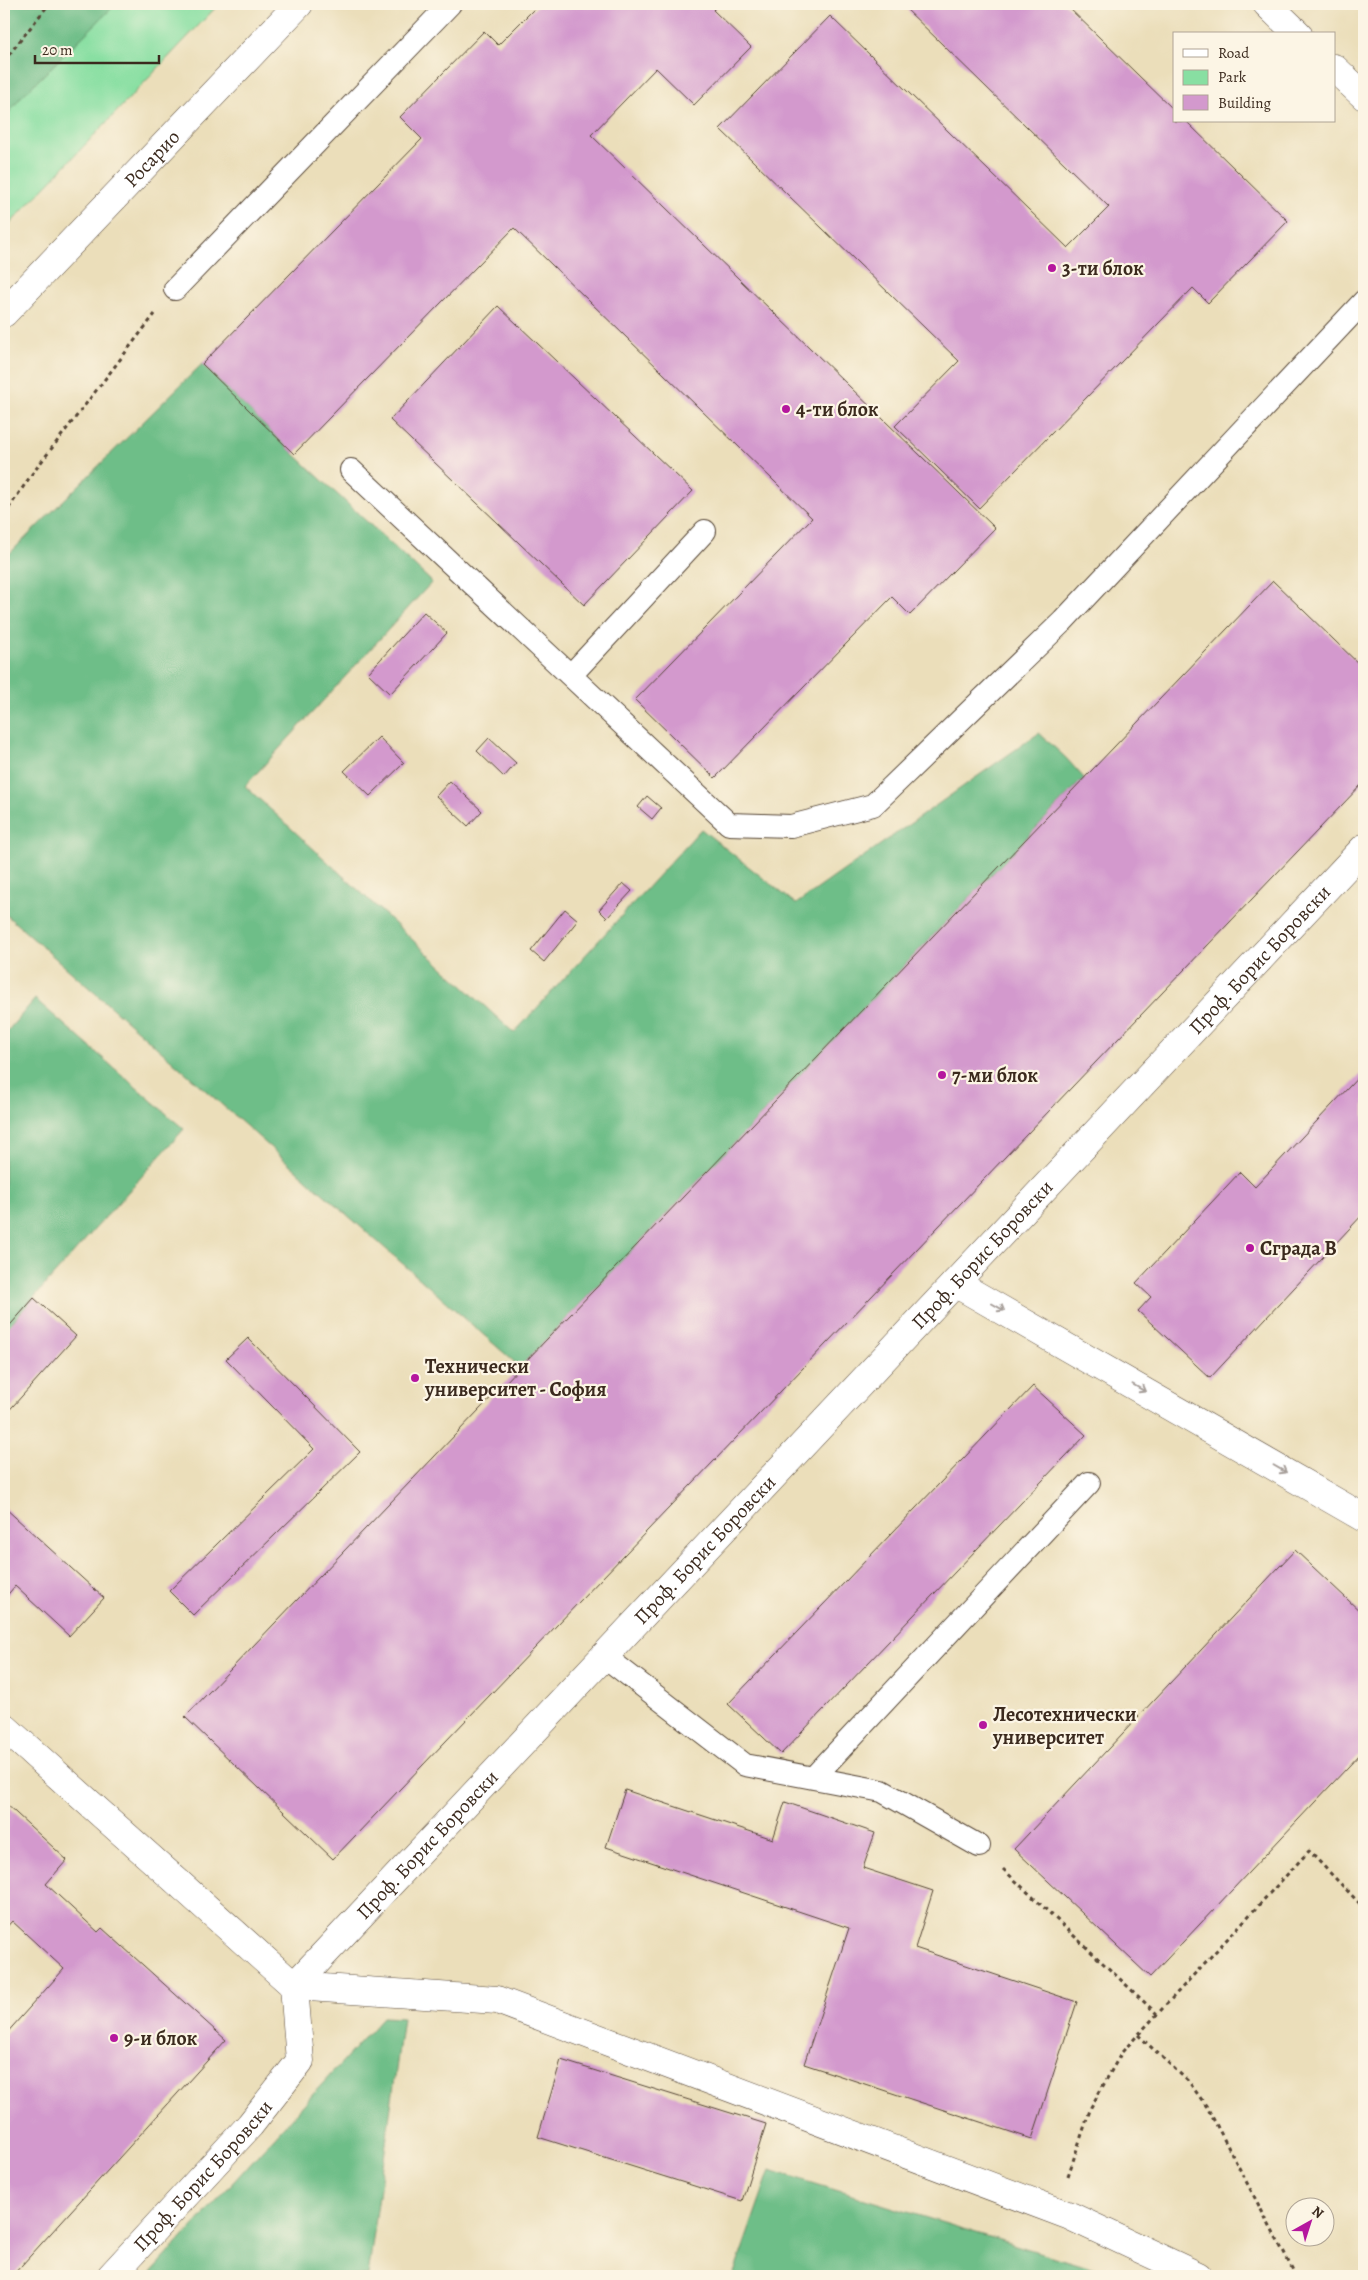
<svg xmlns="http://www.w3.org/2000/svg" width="1368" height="2280" font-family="Alegreya,serif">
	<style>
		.green { fill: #88dfa2; stroke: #628460 }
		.forest { fill: #6ebe88; stroke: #547453 }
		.building { fill: #d399cd }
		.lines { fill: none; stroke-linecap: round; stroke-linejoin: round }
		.lane-casing { stroke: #554535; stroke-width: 24 }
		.street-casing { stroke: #554535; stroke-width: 29 }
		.path { stroke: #554535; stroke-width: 3; stroke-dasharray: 4 4; stroke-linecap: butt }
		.lane { stroke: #fff; stroke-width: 22 }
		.street { stroke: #fff; stroke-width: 28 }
		.oneway { stroke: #a79f9a }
		.poi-dot { fill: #b5179e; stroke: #fcf5e5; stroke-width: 2 }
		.labels { text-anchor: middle; stroke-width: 4.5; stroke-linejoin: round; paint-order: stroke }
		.street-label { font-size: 20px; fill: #3b2a1e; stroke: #fcf5e5 }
		.poi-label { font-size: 20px; font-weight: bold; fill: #3b2a1e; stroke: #fcf5e5; text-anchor: start }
	</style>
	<rect width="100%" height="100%" fill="#fcf5e5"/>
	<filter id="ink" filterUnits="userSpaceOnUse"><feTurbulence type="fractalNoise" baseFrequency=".02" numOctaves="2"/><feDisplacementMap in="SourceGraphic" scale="10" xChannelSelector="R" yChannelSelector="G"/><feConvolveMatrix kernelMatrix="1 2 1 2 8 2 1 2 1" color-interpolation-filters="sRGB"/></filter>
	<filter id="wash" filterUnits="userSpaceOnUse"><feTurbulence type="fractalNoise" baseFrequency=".0096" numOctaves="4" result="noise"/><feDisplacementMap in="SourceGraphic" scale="20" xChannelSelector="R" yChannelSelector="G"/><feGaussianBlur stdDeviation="1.12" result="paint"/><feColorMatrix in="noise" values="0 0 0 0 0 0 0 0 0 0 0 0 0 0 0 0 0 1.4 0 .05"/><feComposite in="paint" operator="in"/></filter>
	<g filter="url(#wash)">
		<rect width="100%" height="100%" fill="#ebdeba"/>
		<!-- green -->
		<path class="green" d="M 4,4 L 219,4 L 4,230 Z"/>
		<!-- forest -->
		<path class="forest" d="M 4,4 L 116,4 L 21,97 L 4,119 Z
			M 202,364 L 294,454 L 432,582 L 245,786 L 514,1033 L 701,829 L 796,904 L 1039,733 L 1066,758 L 1084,778 L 520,1367 L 4,913 L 4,559 Z
			M 35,999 L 184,1129 L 4,1331 L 4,1035 Z
			M 383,2017 L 403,2018 L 368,2276 L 148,2276 Z
			M 770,2170 L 1117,2276 L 733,2276 Z"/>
		<g id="blocks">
			<!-- building -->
			<path class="building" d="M 539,4 L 719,4 L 713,10 L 751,47 L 694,105 L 656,68 L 591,135 L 995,528 L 910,615 L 892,597 L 715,778 L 635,700 L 812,518 L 514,228 L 294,454 L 202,364 L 422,139 L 400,117 L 484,31 L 498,45 Z
				M 901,4 L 1065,4 L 1174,110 L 1174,121 L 1186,121 L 1288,221 L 1208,303 L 1193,288 L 979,508 L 895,426 L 959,361 L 720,129 L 830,16 L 1068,248 L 1109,207 Z
				M 498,306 L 693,491 L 584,605 L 390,420 Z
				M 1273,581 L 1364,669 L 1364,782 L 333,1859 L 185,1717 Z
				M 424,612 L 447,633 L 390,694 L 368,673 Z
				M 379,737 L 404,763 L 370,796 L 344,771 Z
				M 489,738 L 516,763 L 504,777 L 477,751 Z
				M 450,781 L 482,811 L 468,826 L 436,796 Z
				M 647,796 L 661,808 L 652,819 L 638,807 Z
				M 623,883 L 632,891 L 607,918 L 599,910 Z
				M 565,909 L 578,920 L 544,962 L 531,951 Z
				M 1364,1071 L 1364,1213 L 1210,1378 L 1138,1311 L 1151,1297 L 1136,1283 L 1240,1172 L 1255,1187 Z
				M 34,1298 L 76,1336 L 4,1416 L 4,1332 Z
				M 248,1338 L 360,1452 L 193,1615 L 169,1591 L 314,1449 L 226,1359 Z
				M 1033,1386 L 1086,1435 L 781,1754 L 728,1704 Z
				M 4,1507 L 104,1598 L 69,1636 L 15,1586 L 4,1599 Z
				M 1295,1550 L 1364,1615 L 1364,1750 L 1150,1977 L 1014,1849 Z
				M 625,1790 L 773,1839 L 785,1802 L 875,1833 L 863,1868 L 933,1891 L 915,1948 L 1077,2002 L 1032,2139 L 804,2064 L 849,1928 L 606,1847 Z
				M 4,1802 L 67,1860 L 46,1884 L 98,1932 L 102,1928 L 226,2040 L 12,2276 L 4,2276 L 4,2036 L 64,1969 L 12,1921 L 4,1930 Z
				M 561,2060 L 766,2124 L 742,2201 L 538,2137 Z"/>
		</g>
	</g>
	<g filter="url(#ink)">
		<use href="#blocks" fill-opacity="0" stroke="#554535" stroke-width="1"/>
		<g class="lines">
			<!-- lane casing -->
			<g class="lane-casing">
				<path id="lane" d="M 175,289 L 450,4
					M 351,470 L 729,824 L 791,826 L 873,805 L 1063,621 L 1364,301
					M 571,675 L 705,531
					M 604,1656 L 745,1765 L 882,1791 L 979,1846
					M 813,1778 L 1089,1483"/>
			</g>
			<!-- street casing -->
			<g class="street-casing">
				<g id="street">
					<path d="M 1267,4 L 1298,34"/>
					<path d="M 1334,68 L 1364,96"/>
					<path id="s1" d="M 4,313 L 299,4"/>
					<path d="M 955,1283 L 1364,1518"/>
					<path d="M 4,1727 L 294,1986 L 497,2000 L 1070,2216 L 1198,2276"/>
					<path id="s2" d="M 111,2276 L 250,2125 L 300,2061 L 294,1986 L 1364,848"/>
				</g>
			</g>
			<!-- path -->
			<path class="path" d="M 4,61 L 49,4
				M 4,515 L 32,474 L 155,314
				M 1003,1869 L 1157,2014
				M 1138,2035 L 1189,2082 L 1207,2107 L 1296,2276
				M 1068,2176 L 1091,2107 L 1122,2052 L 1309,1851 L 1364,1908"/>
			<!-- lane -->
			<use href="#lane" class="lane"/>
			<!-- street -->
			<use href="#street" class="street"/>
		</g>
		<!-- one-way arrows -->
		<defs><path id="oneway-shaft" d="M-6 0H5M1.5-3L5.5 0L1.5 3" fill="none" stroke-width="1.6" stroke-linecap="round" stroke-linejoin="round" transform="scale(1.25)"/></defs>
		<g class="oneway">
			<use href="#oneway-shaft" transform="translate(998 1307) rotate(30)"/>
			<use href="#oneway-shaft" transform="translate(1139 1388) rotate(30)"/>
			<use href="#oneway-shaft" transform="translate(1280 1469) rotate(30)"/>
		</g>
	</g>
	<!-- markers -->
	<g class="poi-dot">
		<circle cx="1052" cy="268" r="5"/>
		<circle cx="786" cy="409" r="5"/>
		<circle cx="942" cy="1075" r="5"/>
		<circle cx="1250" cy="1248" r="5"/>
		<circle cx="415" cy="1378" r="5"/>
		<circle cx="983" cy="1725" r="5"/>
		<circle cx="114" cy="2038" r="5"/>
	</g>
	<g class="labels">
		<!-- street labels -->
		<g class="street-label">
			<text dy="7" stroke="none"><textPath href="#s1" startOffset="214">Росарио</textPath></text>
			<text dy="7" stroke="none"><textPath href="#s2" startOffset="1771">Проф. Борис Боровски</textPath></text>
			<text dy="7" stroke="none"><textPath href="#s2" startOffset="1366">Проф. Борис Боровски</textPath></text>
			<text dy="7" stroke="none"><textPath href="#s2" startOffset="961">Проф. Борис Боровски</textPath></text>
			<text dy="7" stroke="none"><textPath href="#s2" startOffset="556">Проф. Борис Боровски</textPath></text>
			<text dy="7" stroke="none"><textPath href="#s2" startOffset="136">Проф. Борис Боровски</textPath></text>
		</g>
		<!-- poi labels -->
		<g class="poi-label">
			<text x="1062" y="275">3-ти блок</text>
			<text x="796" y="416">4-ти блок</text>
			<text x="952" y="1082">7-ми блок</text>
			<text x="1260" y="1255">Сграда В</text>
			<text x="425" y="1373">Технически<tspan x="425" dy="23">университет - София</tspan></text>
			<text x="993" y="1721">Лесотехнически<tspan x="993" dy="23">университет</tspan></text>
			<text x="124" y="2045">9-и блок</text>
		</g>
	</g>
	<!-- margin -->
	<rect width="1368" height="2280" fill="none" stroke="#fcf5e5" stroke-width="20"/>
	<!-- legend -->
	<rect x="1173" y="32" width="162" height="90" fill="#fcf5e5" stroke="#afa495"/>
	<rect x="1183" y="49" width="25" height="8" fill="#ffffff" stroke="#afa495"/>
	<text x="1218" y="58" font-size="15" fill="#3b2a1e">Road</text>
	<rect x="1183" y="70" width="25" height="15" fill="#88dfa2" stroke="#afa495"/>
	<text x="1218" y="82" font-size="15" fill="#3b2a1e">Park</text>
	<rect x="1183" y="95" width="25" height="15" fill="#d399cd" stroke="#afa495"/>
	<text x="1218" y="108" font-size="15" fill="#3b2a1e">Building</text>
	<!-- north arrow -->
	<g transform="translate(1310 2222) rotate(39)"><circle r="24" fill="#fcf5e5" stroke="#afa495"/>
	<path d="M0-4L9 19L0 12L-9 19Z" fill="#b5179e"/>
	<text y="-8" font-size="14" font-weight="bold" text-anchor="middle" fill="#3b2a1e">N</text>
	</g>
	<!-- scale -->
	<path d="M35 55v8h124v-8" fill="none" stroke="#3b2a1e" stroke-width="2.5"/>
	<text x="42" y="55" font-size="15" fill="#3b2a1e" stroke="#fcf5e5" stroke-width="4" paint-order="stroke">20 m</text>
</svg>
